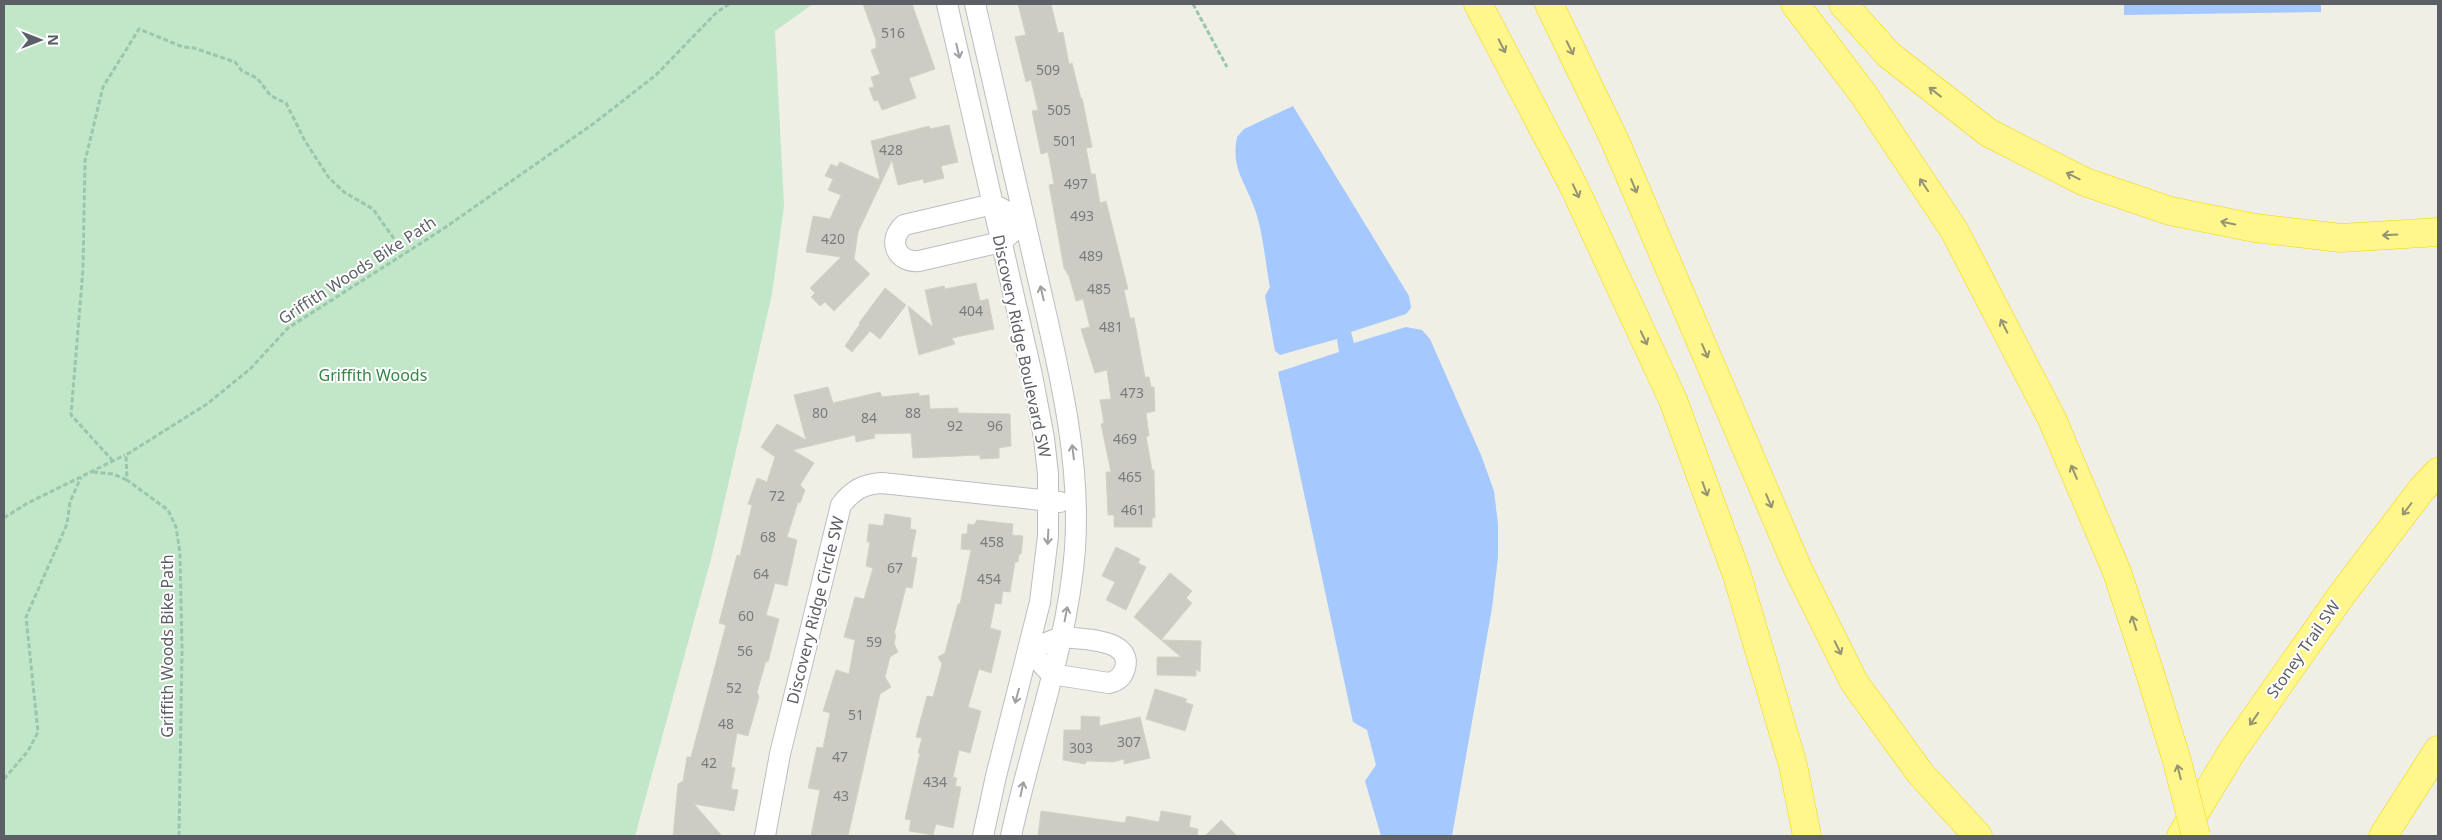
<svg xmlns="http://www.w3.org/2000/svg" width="2442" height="840" font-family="'Noto Sans',sans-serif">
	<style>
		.green { fill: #c1e7c8 }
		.water { fill: #a5c8ff }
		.building { fill: #ccccc4; stroke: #d4d2c3 }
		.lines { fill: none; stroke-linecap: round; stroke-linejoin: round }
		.street-casing { stroke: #bcbdc4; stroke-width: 22 }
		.highway-casing { stroke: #f4d400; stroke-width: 29 }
		.path { stroke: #99c6ad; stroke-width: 3; stroke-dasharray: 5 2.5; stroke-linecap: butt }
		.street { stroke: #fff; stroke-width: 20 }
		.highway { stroke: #fff78c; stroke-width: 28 }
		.highway-bridge-casing { stroke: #f4d400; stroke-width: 29; stroke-linecap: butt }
		.highway-bridge { stroke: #fff78c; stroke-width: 28 }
		.oneway { stroke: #969473 }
		.oneway2 { stroke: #9e9fa3 }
		.labels { text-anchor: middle; stroke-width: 4; stroke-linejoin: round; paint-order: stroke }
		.number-label { font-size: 14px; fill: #797a7e }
		.street-label { font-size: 16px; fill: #5d5f66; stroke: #fff }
		.park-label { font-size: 16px; fill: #338646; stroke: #fff }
	</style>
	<rect width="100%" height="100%" fill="#efefe5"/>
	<!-- green -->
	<path class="green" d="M 4,4 L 813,4 L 775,31 L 784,206 L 772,294 L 712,555 L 635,836 L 4,836 Z"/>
	<!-- water -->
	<path class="water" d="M 2124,4 L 2321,4 L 2321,12 L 2124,15 Z
		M 1293,106 L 1409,296 L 1411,308 L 1406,314 L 1351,332 L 1354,343 L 1406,327 L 1422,330 L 1430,339 L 1481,455 L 1494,491 L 1498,524 L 1498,557 L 1492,608 L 1452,836 L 1381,836 L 1365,781 L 1376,765 L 1367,730 L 1353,722 L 1278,372 L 1339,352 L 1337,339 L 1280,355 L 1275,351 L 1265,296 L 1270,287 C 1265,262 1263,230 1254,207 C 1244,179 1231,168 1237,137 L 1244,129 Z"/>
	<!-- building -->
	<path class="building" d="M 863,4 L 912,4 L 935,69 L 909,78 L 916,98 L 882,110 L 878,100 L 874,101 L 869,88 L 874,87 L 871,77 L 880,74 L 871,50 L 876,48 L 876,40 Z
		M 1018,4 L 1051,4 L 1058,33 L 1063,32 L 1069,64 L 1072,63 L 1081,99 L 1082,98 L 1092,147 L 1086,148 L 1091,174 L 1095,174 L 1100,203 L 1106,201 L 1128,289 L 1124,290 L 1130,318 L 1134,318 L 1145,377 L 1149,377 L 1151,387 L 1154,387 L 1155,411 L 1146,413 L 1149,436 L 1146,436 L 1152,470 L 1154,470 L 1155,518 L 1152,518 L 1152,527 L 1114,527 L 1114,515 L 1108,515 L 1106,472 L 1111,472 L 1101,424 L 1104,423 L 1100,400 L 1111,399 L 1107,370 L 1095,373 L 1081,329 L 1090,327 L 1083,299 L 1076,301 L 1069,276 L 1064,268 L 1049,185 L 1054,184 L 1048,152 L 1041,154 L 1032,111 L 1038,110 L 1031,80 L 1026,82 L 1015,37 L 1026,35 Z
		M 949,125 L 958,162 L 941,166 L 944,178 L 924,183 L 923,179 L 898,185 L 892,160 L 858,232 L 854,259 L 870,274 L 834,311 L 825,302 L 820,306 L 811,297 L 815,293 L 810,288 L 841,257 L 806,252 L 813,216 L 830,219 L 841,195 L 828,190 L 833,179 L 825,176 L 831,164 L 837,167 L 840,162 L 880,180 L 871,141 L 929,126 L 930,129 Z
		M 976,283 L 980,301 L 988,299 L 994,329 L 952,338 L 955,344 L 919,355 L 908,306 L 933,327 L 925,290 L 944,286 L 945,289 Z
		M 885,288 L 906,305 L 880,339 L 870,331 L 852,352 L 845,346 L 860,324 L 859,323 Z
		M 828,387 L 833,403 L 880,392 L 882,397 L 919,393 L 919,396 L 929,395 L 930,409 L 958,408 L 958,413 L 1010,414 L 1011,446 L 999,448 L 999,458 L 980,459 L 980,455 L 913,458 L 911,433 L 874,434 L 875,438 L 856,442 L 855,435 L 793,450 L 814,463 L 800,485 L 805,490 L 800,503 L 798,502 L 787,537 L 797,540 L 787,586 L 775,583 L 766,615 L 779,619 L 768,662 L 766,661 L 757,692 L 759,697 L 748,736 L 737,733 L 731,767 L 735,768 L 731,789 L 738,790 L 734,811 L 694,804 L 722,836 L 673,836 L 678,784 L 683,781 L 687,757 L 691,757 L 726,625 L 719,623 L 737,555 L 740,556 L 752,505 L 748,504 L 757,478 L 767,482 L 775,457 L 761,447 L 777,424 L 806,440 L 794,395 Z
		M 885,514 L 911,518 L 910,529 L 916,530 L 911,557 L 917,558 L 912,588 L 906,587 L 894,634 L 896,634 L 894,644 L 898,652 L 890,657 L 885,677 L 891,687 L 880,694 L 848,836 L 811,836 L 820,790 L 808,788 L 817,747 L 823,748 L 830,713 L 823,711 L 836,670 L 849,674 L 855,640 L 844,637 L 855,597 L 864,599 L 873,568 L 866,566 L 870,542 L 867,542 L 869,524 L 883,526 Z
		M 977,520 L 1013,524 L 1012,535 L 1023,536 L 1021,554 L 1019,554 L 1018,562 L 1015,562 L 1010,592 L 1003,591 L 1001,604 L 995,603 L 990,628 L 1001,631 L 991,673 L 979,669 L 968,707 L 981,711 L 970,753 L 959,750 L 953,777 L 957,778 L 955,786 L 961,787 L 953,828 L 936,824 L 933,835 L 909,831 L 911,820 L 905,819 L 920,753 L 918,753 L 922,738 L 916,737 L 927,696 L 933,697 L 942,664 L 938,657 L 945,653 L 958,604 L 960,604 L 971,550 L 961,549 L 962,534 L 967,534 L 968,524 L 974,525 Z
		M 1116,547 L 1140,559 L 1138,563 L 1146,567 L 1126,610 L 1106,600 L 1115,582 L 1102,576 Z
		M 1170,573 L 1192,591 L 1186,598 L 1192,603 L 1161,640 L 1134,617 Z
		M 1161,640 L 1201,641 L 1200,672 L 1196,669 L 1196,676 L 1157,675 L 1157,657 L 1181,657 Z
		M 1155,689 L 1187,699 L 1185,702 L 1193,705 L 1185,731 L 1146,719 Z
		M 1081,716 L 1100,717 L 1099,726 L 1140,717 L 1150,758 L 1124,764 L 1124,759 L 1113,762 L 1087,761 L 1085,764 L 1063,760 L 1064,730 L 1081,730 Z
		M 1041,811 L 1125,823 L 1127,816 L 1159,822 L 1161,811 L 1191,816 L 1189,827 L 1198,829 L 1197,836 L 1038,836 Z
		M 1221,820 L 1237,836 L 1205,836 Z"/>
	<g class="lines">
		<!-- street casing -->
		<g class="street-casing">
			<path id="street" d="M 947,4 L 1032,375 L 1044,438 L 1048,474 L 1048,536 L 1040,602 L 996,776 L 983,836
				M 975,4 C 996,97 1018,190 1039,283 C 1059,371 1081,457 1075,549 C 1068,644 1031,742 1011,836
				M 993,204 L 1025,221 L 1001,242 L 919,261 C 896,263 887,240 904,225 Z
				M 1061,637 C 1080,639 1133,638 1125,668 C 1123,677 1117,681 1109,683 L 1051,674 L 1029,650 Z
				M 765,836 L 780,754 L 841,505 C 853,490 863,484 882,483 L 1060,502"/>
		</g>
		<!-- highway casing -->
		<g class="highway-casing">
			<path id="highway" d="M 1478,4 L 1574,187 L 1673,400 L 1737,575 L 1793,765 L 1807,836
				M 1549,4 L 1615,141 L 1798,569 L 1854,682 L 1920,773 L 1978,836
				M 1795,4 L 1864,95 L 1954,230 L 2052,419 L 2117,572 L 2149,670
				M 1843,4 L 1889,55 L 1989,133 L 2085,182 L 2170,211 L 2255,228 L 2341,238 L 2438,232
				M 2181,836 L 2233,750 L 2343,593 L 2422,489 L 2438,472
				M 2383,836 L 2438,750"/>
		</g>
		<!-- path -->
		<path class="path" d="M 1193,4 L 1227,67
			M 113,461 L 71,415 L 83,269 L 85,161 L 103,87 L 139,29 L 183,47 L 194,48 L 235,62 L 242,71 L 257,78 L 271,96 L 286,103 L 305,141 L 329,178 L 344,192 L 373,209 L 404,253
			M 93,472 L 113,474 L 127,480
			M 4,518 L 26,504 L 125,455
			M 4,779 L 28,751 L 38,732 L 26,617 L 67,524 L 70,502 L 81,477
			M 179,836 L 182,651 L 180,553 L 176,527 L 168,510 L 127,480 L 126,455 L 207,404 L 250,369 L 288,328 L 443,229 L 593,124 L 656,75 L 716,13 L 729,4"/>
		<!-- street -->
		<use href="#street" class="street"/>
		<!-- highway -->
		<use href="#highway" class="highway"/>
		<!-- highway-bridge casing -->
		<g class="highway-bridge-casing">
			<path id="highway-bridge" d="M 2149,670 L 2177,761 L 2196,836"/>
		</g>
		<!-- highway-bridge -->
		<use href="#highway-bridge" class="highway-bridge"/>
	</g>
	<!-- one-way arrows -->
	<defs><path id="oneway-shaft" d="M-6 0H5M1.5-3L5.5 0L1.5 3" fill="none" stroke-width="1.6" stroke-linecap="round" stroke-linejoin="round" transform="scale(1.25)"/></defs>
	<g class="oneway">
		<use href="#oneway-shaft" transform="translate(1502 46) rotate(63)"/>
		<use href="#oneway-shaft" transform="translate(1570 48) rotate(64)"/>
		<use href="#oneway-shaft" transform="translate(1935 92) rotate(-142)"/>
		<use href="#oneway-shaft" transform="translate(2073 176) rotate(-153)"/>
		<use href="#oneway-shaft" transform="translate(1924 185) rotate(-124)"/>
		<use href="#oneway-shaft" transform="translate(1634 186) rotate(67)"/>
		<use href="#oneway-shaft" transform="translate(1576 191) rotate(65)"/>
		<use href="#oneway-shaft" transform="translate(2228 223) rotate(-169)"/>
		<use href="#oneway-shaft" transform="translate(2390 235) rotate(177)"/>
		<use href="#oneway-shaft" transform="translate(2004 326) rotate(-117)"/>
		<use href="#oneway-shaft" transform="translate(1644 338) rotate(65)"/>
		<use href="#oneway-shaft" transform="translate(1705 351) rotate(67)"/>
		<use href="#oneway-shaft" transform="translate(2074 472) rotate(-113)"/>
		<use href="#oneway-shaft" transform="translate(1705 489) rotate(70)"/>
		<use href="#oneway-shaft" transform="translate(1769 501) rotate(67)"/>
		<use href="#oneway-shaft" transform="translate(2407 509) rotate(127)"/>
		<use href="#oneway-shaft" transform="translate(2134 623) rotate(-108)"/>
		<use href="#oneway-shaft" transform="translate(1838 648) rotate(64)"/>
		<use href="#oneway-shaft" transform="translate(2254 719) rotate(125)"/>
		<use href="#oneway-shaft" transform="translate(2179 772) rotate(-104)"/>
	</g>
	<g class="oneway2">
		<use href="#oneway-shaft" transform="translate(958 51) rotate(77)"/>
		<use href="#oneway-shaft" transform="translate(1042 293) rotate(-103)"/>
		<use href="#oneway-shaft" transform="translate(1073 452) rotate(-97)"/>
		<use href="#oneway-shaft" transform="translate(1048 537) rotate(93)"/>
		<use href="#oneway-shaft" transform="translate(1066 614) rotate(-79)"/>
		<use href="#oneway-shaft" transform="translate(1017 696) rotate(105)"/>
		<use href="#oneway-shaft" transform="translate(1022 789) rotate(-78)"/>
	</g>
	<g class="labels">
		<!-- number labels -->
		<g class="number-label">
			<text x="893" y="38">516</text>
			<text x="1048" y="75">509</text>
			<text x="1059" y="115">505</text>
			<text x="1065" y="146">501</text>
			<text x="891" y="155">428</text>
			<text x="1076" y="189">497</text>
			<text x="1082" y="221">493</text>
			<text x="833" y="244">420</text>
			<text x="1091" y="261">489</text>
			<text x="1099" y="294">485</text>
			<text x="971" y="316">404</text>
			<text x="1111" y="332">481</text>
			<text x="1132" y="398">473</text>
			<text x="820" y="418">80</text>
			<text x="913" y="418">88</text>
			<text x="869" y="423">84</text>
			<text x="955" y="431">92</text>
			<text x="995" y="431">96</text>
			<text x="1125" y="444">469</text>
			<text x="1130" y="482">465</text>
			<text x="777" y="501">72</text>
			<text x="1133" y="515">461</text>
			<text x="768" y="542">68</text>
			<text x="992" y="547">458</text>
			<text x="895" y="573">67</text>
			<text x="761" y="579">64</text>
			<text x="989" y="584">454</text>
			<text x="746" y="621">60</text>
			<text x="874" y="647">59</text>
			<text x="745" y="656">56</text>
			<text x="734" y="693">52</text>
			<text x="856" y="720">51</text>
			<text x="726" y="729">48</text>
			<text x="1129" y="747">307</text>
			<text x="1081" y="753">303</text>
			<text x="840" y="762">47</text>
			<text x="709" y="768">42</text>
			<text x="935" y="787">434</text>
			<text x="841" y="801">43</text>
		</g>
		<!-- street labels -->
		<g class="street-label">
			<text transform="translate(357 270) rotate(-33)" y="6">Griffith Woods Bike Path</text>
			<text transform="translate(1022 346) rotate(78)" y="6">Discovery Ridge Boulevard SW</text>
			<text transform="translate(815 610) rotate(-76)" y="6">Discovery Ridge Circle SW</text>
			<text transform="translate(167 646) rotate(-90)" y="6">Griffith Woods Bike Path</text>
			<text transform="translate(2303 649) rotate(-55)" y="6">Stoney Trail SW</text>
		</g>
		<!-- park labels -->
		<g class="park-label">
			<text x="373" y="381">Griffith Woods</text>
		</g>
	</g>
	<!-- border -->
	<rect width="2442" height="840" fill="none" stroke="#5d5f66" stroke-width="10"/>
	<!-- north arrow -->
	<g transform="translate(40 40) rotate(90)" stroke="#ffffff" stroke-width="4" paint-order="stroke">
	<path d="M0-4L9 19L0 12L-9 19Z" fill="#5d5f66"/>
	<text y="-8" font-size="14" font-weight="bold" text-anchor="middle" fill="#5d5f66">N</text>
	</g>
</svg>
